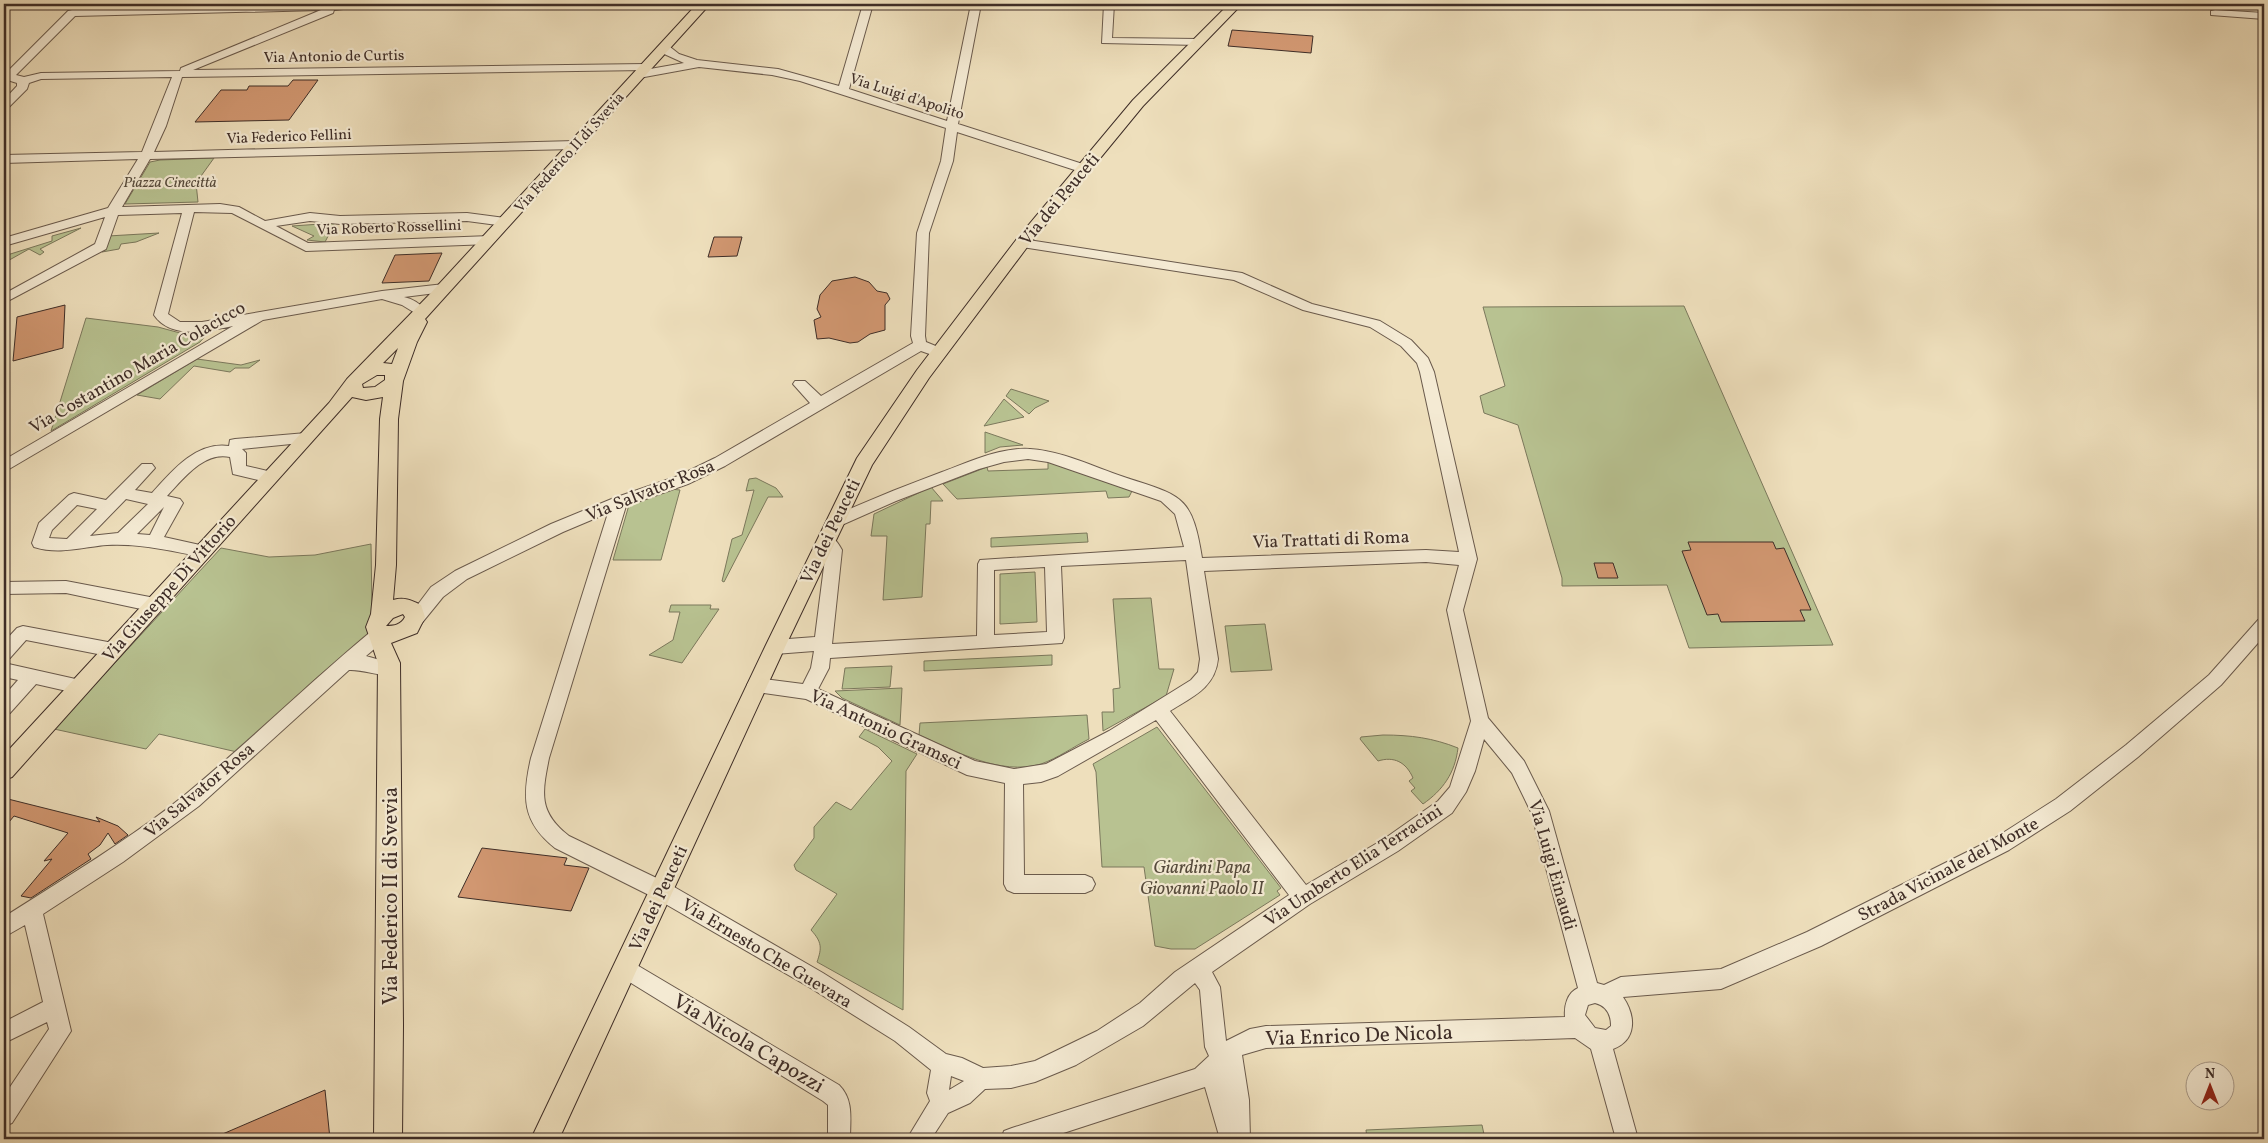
<svg xmlns="http://www.w3.org/2000/svg" width="2268" height="1143" font-family="Vollkorn,serif">
	<style>
		.green { fill: #b8c291; stroke: #7b785c }
		.building { fill: #d19771; stroke: #3e2d27 }
		.lines { fill: none; stroke-linecap: round; stroke-linejoin: round }
		.minor-casing { stroke: #6a5a4c; stroke-width: 2 }
		.major-casing { stroke: #3e2d27; stroke-width: 2 }
		.minor { fill: #f4ead3; fill-rule: evenodd }
		.major { fill: #eedfbc; fill-rule: evenodd }
		.labels { text-anchor: middle; stroke-width: 4.5; stroke-linejoin: round; paint-order: stroke }
		.far-street-label { font-size: 15px; fill: #3e2d27; stroke: #f4ead3 }
		.far-park-label { font-size: 15px; font-style: italic; fill: #564b3c; stroke: #f4ead3 }
		.street-label { font-size: 18px; fill: #3e2d27; stroke: #f4ead3 }
		.park-label { font-size: 18px; font-style: italic; fill: #564b3c; stroke: #f4ead3 }
		.near-street-label { font-size: 21px; fill: #3e2d27; stroke: #f4ead3 }
	</style>
	<rect width="100%" height="100%" fill="#eedfbc"/>
	<filter id="stains"><feTurbulence type="fractalNoise" baseFrequency=".004" numOctaves="4"/><feColorMatrix values="0 0 0 0 .2 0 0 0 0 .09 0 0 0 0 .02 0 0 0 .5 -.17"/></filter>
	<radialGradient id="worn" r=".72"><stop offset=".6" stop-color="#630" stop-opacity="0"/><stop offset="1" stop-color="#630" stop-opacity=".3"/></radialGradient>
	<!-- green -->
	<path class="green" d="M 214,158 L 196,183 L 198,202 L 125,204 L 150,162 L 160,160 Z
		M 335,223 L 325,242 L 307,240 L 314,236 L 292,226 Z
		M 81,228 L 40,249 L 44,252 L 40,255 L 29,249 L 4,263 L 4,256 L 52,241 L 52,236 Z
		M 159,233 L 136,242 L 121,244 L 119,249 L 102,252 L 108,236 Z
		M 1684,306 L 1833,645 L 1689,648 L 1667,585 L 1562,586 L 1562,578 L 1518,425 L 1484,413 L 1480,396 L 1505,386 L 1483,307 Z
		M 86,318 L 158,327 L 180,333 L 207,334 L 200,342 L 51,431 Z
		M 197,359 L 241,365 L 260,360 L 249,368 L 235,368 L 230,372 L 194,366 L 160,399 L 137,395 Z
		M 1011,389 L 1049,401 L 1035,408 L 1029,414 L 1006,396 Z
		M 1004,399 L 1024,417 L 984,426 Z
		M 985,432 L 1023,445 L 1000,447 L 985,453 Z
		M 1048,462 L 1132,491 L 1129,497 L 1108,498 L 1106,491 L 957,499 L 943,484 L 987,467 L 988,471 L 1048,469 Z
		M 756,478 L 776,488 L 783,497 L 768,497 L 724,582 L 722,581 L 732,539 L 742,535 L 754,490 L 746,491 L 749,479 Z
		M 931,487 L 943,501 L 931,501 L 930,524 L 926,524 L 922,597 L 883,600 L 887,536 L 871,536 L 874,514 Z
		M 670,489 L 680,490 L 661,560 L 613,560 L 629,505 Z
		M 1087,533 L 1088,542 L 991,547 L 991,538 Z
		M 371,544 L 372,610 L 370,633 L 314,680 L 237,752 L 159,734 L 146,749 L 54,729 L 221,548 L 269,557 L 315,555 Z
		M 1035,572 L 1037,622 L 1000,624 L 1000,574 Z
		M 1151,598 L 1159,669 L 1174,669 L 1166,696 L 1103,731 L 1102,712 L 1114,712 L 1113,689 L 1120,688 L 1113,599 Z
		M 671,605 L 711,605 L 710,609 L 719,609 L 682,663 L 649,655 L 673,640 L 680,612 L 669,612 Z
		M 1265,624 L 1272,670 L 1231,672 L 1225,626 Z
		M 1052,655 L 1052,665 L 924,671 L 924,661 Z
		M 892,666 L 890,687 L 842,689 L 845,668 Z
		M 902,688 L 900,725 L 842,698 L 835,691 Z
		M 1087,715 L 1089,739 C 1073,747 1058,758 1041,764 C 1000,776 955,751 919,735 L 920,723 Z
		M 1157,727 L 1281,888 L 1277,891 L 1280,895 L 1195,949 L 1171,949 L 1155,946 L 1144,867 L 1102,867 L 1096,772 L 1093,764 Z
		M 865,729 L 917,754 L 906,771 L 903,1010 L 817,962 C 822,948 822,942 811,930 L 837,894 L 796,870 L 794,865 L 814,838 L 814,827 L 836,802 L 851,810 L 892,761 L 878,747 L 859,737 Z
		M 1383,735 C 1411,735 1433,738 1458,748 C 1455,773 1443,790 1423,804 L 1411,791 L 1415,788 L 1409,781 L 1413,778 C 1406,762 1394,756 1378,761 L 1360,739 L 1361,737 Z
		M 1482,1125 L 1485,1139 L 1367,1139 L 1366,1130 Z"/>
	<!-- building -->
	<path class="building" d="M 1232,30 L 1313,36 L 1311,53 L 1228,46 Z
		M 293,80 L 318,80 L 289,120 L 195,122 L 221,90 L 247,90 L 249,86 L 288,86 Z
		M 714,237 L 742,237 L 737,256 L 708,257 Z
		M 442,253 L 429,281 L 382,283 L 395,255 Z
		M 855,277 L 869,282 L 877,291 L 887,293 L 890,299 L 885,305 L 885,330 L 870,334 L 858,342 L 850,343 L 829,338 L 817,339 L 814,320 L 821,317 L 817,309 L 820,295 L 832,281 Z
		M 65,305 L 63,348 L 13,361 L 17,317 Z
		M 1688,542 L 1773,542 L 1776,549 L 1784,548 L 1811,610 L 1800,610 L 1805,621 L 1721,622 L 1718,614 L 1707,615 L 1682,551 L 1691,550 Z
		M 1594,563 L 1613,563 L 1618,578 L 1598,578 Z
		M 4,798 L 100,822 L 96,817 L 118,826 L 128,835 L 115,844 L 108,833 L 100,845 L 88,854 L 91,859 L 31,898 L 21,896 L 52,859 L 44,861 L 68,833 L 14,816 L 4,828 Z
		M 482,848 L 567,858 L 564,865 L 589,868 L 571,911 L 458,897 Z
		M 325,1090 L 330,1139 L 211,1139 Z"/>
	<g class="lines">
		<!-- minor casing -->
		<g class="minor-casing">
			<path id="minor" d="M 339,4 L 344,7 L 343,9 L 334,10 L 333,13 L 193,70 L 646,64 L 650,65 L 650,69 L 684,63 L 662,53 L 660,46 L 665,43 L 679,54 L 697,60 L 778,69 L 839,86 L 863,4 L 873,4 L 849,89 L 947,121 L 971,4 L 981,4 L 958,124 L 1089,166 L 1091,169 L 1085,173 L 1081,172 L 957,132 L 953,161 L 929,233 L 925,336 L 926,342 L 943,349 L 945,352 L 943,355 L 938,357 L 921,351 L 725,466 L 688,484 L 626,506 L 549,758 C 542,793 538,812 569,836 L 669,884 L 823,973 L 909,1027 L 946,1054 L 962,1058 L 983,1068 L 1011,1066 L 1035,1061 L 1097,1031 L 1140,1003 L 1175,972 L 1289,895 L 1156,720 L 1058,776 L 1041,782 L 1023,784 L 1024,875 L 1085,875 L 1092,878 L 1095,884 L 1092,890 L 1085,893 L 1014,893 L 1007,890 L 1004,884 L 1005,783 L 967,775 L 806,699 L 756,692 L 750,690 L 747,685 L 750,680 L 756,678 L 803,684 L 811,668 L 814,651 L 775,654 L 769,652 L 766,647 L 769,642 L 775,640 L 815,637 L 826,551 L 818,540 L 820,536 C 831,532 837,541 842,550 L 832,644 L 977,636 L 978,564 L 980,560 L 1184,547 L 1175,514 L 1161,501 L 1048,462 L 1028,459 L 1004,462 L 979,469 L 896,501 L 835,528 L 829,526 L 827,522 L 829,518 C 867,501 904,486 942,472 C 969,462 1001,447 1030,449 C 1062,451 1094,467 1124,477 C 1182,496 1192,495 1202,558 L 1426,550 L 1459,552 L 1420,372 L 1417,363 L 1401,346 L 1370,327 L 1303,310 L 1234,280 L 1022,247 L 1017,246 L 1016,243 L 1017,240 L 1022,239 L 1242,273 L 1312,304 L 1380,321 L 1411,340 L 1428,358 L 1434,372 L 1477,559 L 1463,610 L 1488,718 L 1524,761 L 1549,811 L 1597,983 L 1604,985 L 1621,977 L 1721,969 L 1807,932 L 1995,838 L 2056,799 L 2126,745 L 2209,675 L 2258,620 L 2264,618 L 2264,636 L 2221,685 L 2138,757 L 2070,811 L 2009,850 L 1821,946 L 1721,989 L 1623,997 C 1636,1016 1637,1040 1613,1049 L 1638,1139 L 1616,1139 L 1591,1049 L 1575,1038 L 1266,1048 L 1242,1055 L 1249,1100 L 1250,1139 L 1220,1139 L 1205,1087 L 1045,1139 L 1001,1139 L 1004,1131 L 1012,1128 L 1195,1069 L 1209,1056 L 1205,1047 L 1200,990 L 1195,983 L 1143,1026 L 1076,1065 L 1035,1082 L 1011,1088 L 985,1089 L 970,1103 L 948,1113 L 931,1139 L 907,1139 L 930,1101 L 927,1093 L 931,1070 L 895,1041 L 809,987 L 655,898 L 555,848 C 522,822 522,797 531,758 L 608,513 L 563,532 L 467,579 L 443,597 L 421,624 L 415,626 L 409,624 L 407,619 L 431,587 L 455,571 L 551,524 L 614,498 L 678,476 L 715,458 L 810,403 L 793,384 L 795,381 L 805,381 L 821,396 L 913,343 L 911,336 L 917,233 L 941,161 L 946,128 L 800,81 L 772,75 L 699,67 L 639,78 L 633,75 L 635,73 L 645,70 L 182,77 L 166,126 L 154,152 L 575,141 L 581,145 L 575,149 L 150,159 L 122,207 L 220,204 L 239,207 L 265,221 L 310,213 L 340,216 L 467,213 L 505,218 L 511,222 L 505,226 L 467,221 L 340,224 L 310,221 L 276,226 L 308,243 L 490,236 L 496,240 L 490,244 L 306,251 L 232,213 L 194,212 L 168,314 L 180,322 L 202,322 L 382,291 L 444,284 L 451,288 L 444,292 L 404,297 C 413,299 421,304 427,312 L 420,316 L 402,305 L 382,299 L 263,320 L 4,472 L 4,460 L 233,326 C 208,331 171,340 154,315 L 182,213 L 118,215 L 106,249 L 4,303 L 4,294 L 95,244 L 105,217 L 4,246 L 4,238 L 108,208 L 138,159 L 4,163 L 4,155 L 142,152 L 172,77 L 41,79 L 29,83 L 27,89 L 8,108 L 4,109 L 4,100 L 17,86 L 17,83 L 4,79 L 4,75 L 68,11 L 72,10 ZM 321,10 L 181,68 L 180,71 L 41,73 L 24,77 L 16,75 L 75,16 ZM 1186,560 L 1200,659 L 1198,672 L 1191,680 L 1109,731 L 1046,764 L 1014,769 L 975,761 L 818,689 L 829,668 L 830,658 L 1062,643 L 1064,638 L 1061,566 ZM 1426,562 L 1459,565 L 1447,610 L 1471,721 L 1450,787 L 1438,801 L 1384,839 L 1306,885 L 1170,711 C 1192,697 1215,688 1218,659 L 1204,571 ZM 1045,567 L 1047,632 L 994,635 L 994,570 ZM 1484,739 L 1512,773 L 1531,812 L 1578,988 C 1567,993 1564,1006 1565,1017 L 1266,1026 L 1250,1029 L 1226,1041 L 1220,987 L 1212,972 L 1310,904 L 1398,851 L 1452,813 L 1466,792 L 1475,771 ZM 1595,1003 C 1607,1006 1611,1015 1611,1026 L 1606,1030 L 1595,1028 L 1585,1015 L 1588,1005 ZM 951,1076 L 964,1081 L 949,1090 Z
				M 1104,4 L 1114,4 L 1112,38 L 1199,39 L 1204,42 L 1199,45 L 1102,43 Z
				M 2215,10 L 2264,13 L 2264,19 L 2211,15 L 2211,11 Z
				M 306,433 L 311,434 L 313,438 L 311,442 L 242,449 L 246,453 L 246,466 L 276,473 L 279,477 L 276,481 L 271,483 L 233,474 L 230,457 C 204,451 183,479 167,496 L 180,499 L 183,503 L 164,537 L 209,547 L 211,551 L 209,555 L 203,557 C 172,551 139,543 107,545 C 82,547 60,555 34,547 L 32,543 L 39,523 L 69,495 L 74,493 L 106,500 L 142,464 L 152,464 L 155,468 L 135,490 L 152,493 C 171,472 196,441 229,446 L 230,440 L 235,439 ZM 126,499 L 148,504 L 118,533 L 90,536 ZM 77,505 L 97,509 L 67,539 L 49,538 L 52,530 ZM 164,507 L 150,535 L 137,534 Z
				M 66,581 L 155,598 L 161,600 L 163,605 L 161,610 L 155,612 L 66,593 L 4,594 L 4,582 Z
				M 23,626 L 113,643 L 119,645 L 122,650 L 119,655 L 113,657 L 26,640 L 10,658 L 4,660 L 4,642 L 17,628 Z
				M 380,627 L 386,629 L 388,634 L 386,639 L 366,656 L 394,664 L 397,669 L 394,674 C 383,678 363,669 349,670 L 199,806 L 123,862 L 43,914 L 71,1031 L 12,1123 L 4,1126 L 4,1096 L 49,1029 L 47,1022 L 4,1043 L 4,1022 L 43,1002 L 25,925 L 4,937 L 4,917 C 65,878 129,840 186,794 C 250,741 310,682 374,629 Z
				M 4,663 L 80,680 L 86,682 L 89,687 L 86,692 L 80,694 L 36,684 L 10,713 L 4,715 L 4,696 L 18,680 L 4,677 Z
				M 625,958 L 839,1085 C 854,1100 850,1119 850,1139 L 828,1139 L 828,1105 L 823,1101 L 618,975 L 615,968 L 618,961 Z"/>
		</g>
		<!-- major casing -->
		<g class="major-casing">
			<path id="major" d="M 697,4 L 710,4 L 425,319 L 427,322 L 417,342 L 403,381 L 398,419 L 396,565 L 393,600 C 404,597 411,600 421,605 L 425,617 L 417,633 L 391,643 L 400,663 L 403,1025 L 402,1139 L 374,1139 L 378,663 L 366,627 L 371,614 L 376,565 L 380,419 L 383,397 L 366,400 L 352,397 L 12,777 L 4,780 L 4,755 L 329,403 L 347,379 L 428,296 ZM 398,348 L 392,364 L 383,363 ZM 377,375 L 385,375 L 385,380 L 375,387 L 363,388 L 362,384 ZM 403,614 L 405,617 C 401,625 394,626 386,626 L 393,618 Z
				M 1229,4 L 1242,4 L 1143,106 L 1028,246 L 929,378 L 872,465 L 785,647 L 559,1139 L 531,1139 L 765,647 L 857,458 L 917,370 L 1016,240 L 1133,100 Z"/>
		</g>
		<!-- minor -->
		<use href="#minor" class="minor"/>
		<!-- major -->
		<use href="#major" class="major"/>
	</g>
	<g class="labels">
		<!-- far-street labels -->
		<g class="far-street-label">
			<text transform="translate(334 56) rotate(-1)" y="5">Via Antonio de Curtis</text>
			<text transform="translate(907 96) rotate(18)" y="5">Via Luigi d'Apolito</text>
			<text transform="translate(289 136) rotate(-2)" y="5">Via Federico Fellini</text>
			<text transform="translate(569 152) rotate(-48)" y="5">Via Federico II di Svevia</text>
			<text transform="translate(389 227) rotate(-2)" y="5">Via Roberto Rossellini</text>
		</g>
		<!-- far-park labels -->
		<g class="far-park-label">
			<text x="170" y="187">Piazza Cinecittà</text>
		</g>
		<!-- street labels -->
		<g class="street-label">
			<text transform="translate(1059 199) rotate(-50)" y="6">Via dei Peuceti</text>
			<text transform="translate(137 367) rotate(-30)" y="6">Via Costantino Maria Colacicco</text>
			<text transform="translate(650 490) rotate(-22)" y="6">Via Salvator Rosa</text>
			<text transform="translate(830 531) rotate(-64)" y="6">Via dei Peuceti</text>
			<text transform="translate(1331 539) rotate(-2)" y="6">Via Trattati di Roma</text>
			<text transform="translate(169 588) rotate(-48)" y="6">Via Giuseppe Di Vittorio</text>
			<text transform="translate(886 729) rotate(25)" y="6">Via Antonio Gramsci</text>
			<text transform="translate(199 790) rotate(-40)" y="6">Via Salvator Rosa</text>
			<text transform="translate(1353 865) rotate(-33)" y="6">Via Umberto Elia Terracini</text>
			<text transform="translate(1553 865) rotate(74)" y="6">Via Luigi Einaudi</text>
			<text transform="translate(1948 869) rotate(-28)" y="6">Strada Vicinale del Monte</text>
			<text transform="translate(658 898) rotate(-65)" y="6">Via dei Peuceti</text>
			<text transform="translate(767 953) rotate(31)" y="6">Via Ernesto Che Guevara</text>
		</g>
		<!-- park labels -->
		<g class="park-label">
			<text x="1202" y="873">Giardini Papa<tspan x="1202" dy="21">Giovanni Paolo II</tspan></text>
		</g>
		<!-- near-street labels -->
		<g class="near-street-label">
			<text transform="translate(390 896) rotate(-90)" y="7">Via Federico II di Svevia</text>
			<text transform="translate(1359 1035) rotate(-2)" y="7">Via Enrico De Nicola</text>
			<text transform="translate(749 1043) rotate(31)" y="7">Via Nicola Capozzi</text>
		</g>
	</g>
	<!-- margin -->
	<rect width="2268" height="1143" fill="none" stroke="#eedfbc" stroke-width="20"/>
	<rect x="5" y="5" width="2258" height="1133" fill="none" stroke="#3e2d27" stroke-width="2.5"/>
	<rect x="10" y="10" width="2248" height="1123" fill="none" stroke="#3e2d27"/>
	<!-- north arrow -->
	<g transform="translate(2210 1086)"><circle r="24" fill="#f4ead3" stroke="#ab9e8e"/>
	<path d="M0-4L9 19L0 12L-9 19Z" fill="#8f2418"/>
	<text y="-8" font-size="14" font-weight="bold" text-anchor="middle" fill="#3e2d27">N</text>
	</g>
	<rect width="100%" height="100%" filter="url(#stains)"/>
	<rect width="100%" height="100%" fill="url(#worn)"/>
</svg>
